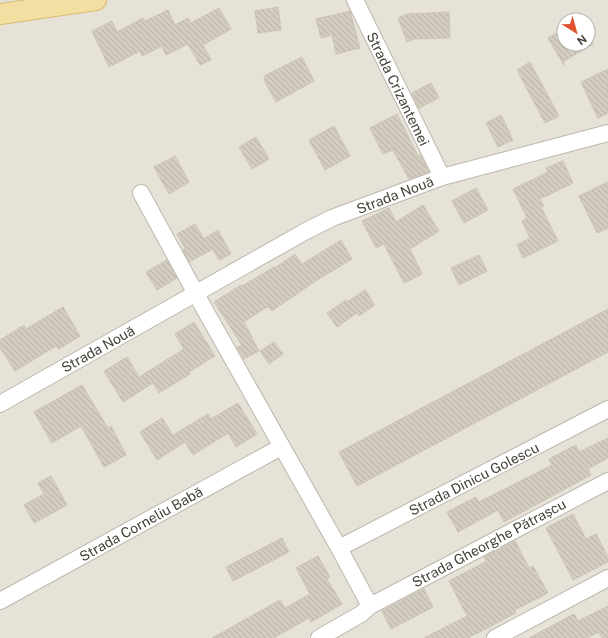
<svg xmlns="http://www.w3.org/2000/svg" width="608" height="638" font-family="'Public Sans',sans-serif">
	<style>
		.residential { fill: #e6e2d8; fill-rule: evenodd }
		.building { fill: url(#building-back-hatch); stroke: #cdc4b4 }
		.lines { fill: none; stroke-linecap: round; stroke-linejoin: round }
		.minor-casing { stroke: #bdb8ac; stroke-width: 18 }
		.major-casing { stroke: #d7bd73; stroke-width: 22 }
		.minor { stroke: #fff; stroke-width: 16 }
		.major { stroke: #f3dfa1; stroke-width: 20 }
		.labels { text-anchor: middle; stroke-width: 3.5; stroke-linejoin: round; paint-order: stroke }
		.street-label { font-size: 14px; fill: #454138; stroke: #fff }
	</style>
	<defs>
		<pattern id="building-back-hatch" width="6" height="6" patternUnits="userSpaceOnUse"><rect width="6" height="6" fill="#d3ccc0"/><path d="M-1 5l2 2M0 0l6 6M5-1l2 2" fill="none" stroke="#b6b0a6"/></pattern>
	</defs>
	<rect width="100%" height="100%" fill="#f3f0e9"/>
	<!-- residential -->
	<path class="residential" d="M 0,0 L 608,0 L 608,638 L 0,638 ZM 564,20 L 588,20 L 588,44 L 564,44 Z"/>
	<!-- building -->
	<path class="building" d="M 278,7 L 281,30 L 258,33 L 255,11 Z
		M 219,8 L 231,29 L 203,45 L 211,60 L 200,65 L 188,44 L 166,55 L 162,46 L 142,56 L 140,51 L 109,67 L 92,31 L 112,21 L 117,32 L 143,18 L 145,21 L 168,10 L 175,25 L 188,18 L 191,23 Z
		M 350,11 L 360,48 L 336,54 L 332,35 L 321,38 L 316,19 Z
		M 449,12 L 450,38 L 414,39 L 407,42 L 398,18 L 408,14 Z
		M 564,29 L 564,44 L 594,44 L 564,61 L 564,65 L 548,38 Z
		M 302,57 L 314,81 L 276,102 L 265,82 L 264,76 Z
		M 530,62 L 559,116 L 545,123 L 517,70 Z
		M 608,69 L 608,113 L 598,118 L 581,82 Z
		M 431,83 L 439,98 L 419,108 L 412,93 Z
		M 397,114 L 418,156 L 420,155 L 429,172 L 409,179 L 393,150 L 383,154 L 370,128 Z
		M 501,115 L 513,140 L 498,147 L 486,123 Z
		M 334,126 L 350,156 L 325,170 L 309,140 Z
		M 256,137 L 269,159 L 252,169 L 239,147 Z
		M 175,156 L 189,182 L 169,194 L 154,167 Z
		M 563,161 L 573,183 L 540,199 L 544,206 L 541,207 L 558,241 L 523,258 L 517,245 L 530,238 L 522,221 L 527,218 L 513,189 L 548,172 L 546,168 Z
		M 608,182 L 608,228 L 597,233 L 579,196 Z
		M 476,188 L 488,210 L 464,223 L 452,201 Z
		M 423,205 L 439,231 L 410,249 L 422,274 L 404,283 L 384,244 L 376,248 L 362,221 L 389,208 L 396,222 Z
		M 195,224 L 204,239 L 218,230 L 231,254 L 219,260 L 213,249 L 189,262 L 183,250 L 185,248 L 177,234 Z
		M 341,240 L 352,259 L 314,282 L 272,311 L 269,307 L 268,308 L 267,307 L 244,322 L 259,351 L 244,359 L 237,347 L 242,345 L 214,302 L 241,285 L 242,286 L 274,267 L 275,268 L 295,254 L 302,264 Z
		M 479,255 L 487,271 L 459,285 L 451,268 Z
		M 167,260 L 177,278 L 157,290 L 146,272 Z
		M 365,290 L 375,305 L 359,316 L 357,313 L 337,327 L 327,313 L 346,300 L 347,302 Z
		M 63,307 L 80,336 L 59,349 L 56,346 L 15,371 L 0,348 L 0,340 L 24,325 L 26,329 Z
		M 608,309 L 608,352 L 357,486 L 339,452 Z
		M 194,322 L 215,356 L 189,372 L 190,374 L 159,393 L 153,383 L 123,402 L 104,371 L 127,357 L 139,377 L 184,349 L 175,334 Z
		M 274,342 L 283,354 L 269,364 L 260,351 Z
		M 82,385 L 108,428 L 111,426 L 126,455 L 104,467 L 81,426 L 52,443 L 34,412 Z
		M 238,403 L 257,434 L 236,447 L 228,433 L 193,455 L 185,442 L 157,460 L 140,432 L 162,418 L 173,435 L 208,414 L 211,419 Z
		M 608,438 L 608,458 L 588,469 L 591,475 L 504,522 L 498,510 L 458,532 L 447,512 L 476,497 L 479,502 L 552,465 L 549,459 L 576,445 L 579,452 Z
		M 51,476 L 67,505 L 34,523 L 24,505 L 44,494 L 38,483 Z
		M 573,514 L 586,539 L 596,534 L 608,557 L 608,562 L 573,580 L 546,528 Z
		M 282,538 L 289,552 L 233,581 L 226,567 Z
		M 515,541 L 529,568 L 533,566 L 548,593 L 515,610 L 516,613 L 468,638 L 424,638 L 467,616 L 449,581 L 487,561 L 484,557 Z
		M 318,556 L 330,577 L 327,579 L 342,604 L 311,622 L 309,618 L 274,638 L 212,638 L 280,600 L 285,608 L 310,594 L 296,568 Z
		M 424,589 L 433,607 L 391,629 L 382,611 Z
		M 608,606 L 608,638 L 602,638 L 599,632 L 586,638 L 529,638 L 574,614 L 578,621 Z"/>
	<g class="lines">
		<!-- minor casing -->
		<g class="minor-casing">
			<path id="minor" d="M 355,0 L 442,177
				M 141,193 L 206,312 L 339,548 L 370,606
				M 0,404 L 306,231 L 332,218 L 442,177 L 608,133
				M 339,548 L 608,409
				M 0,601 L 281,447
				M 319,638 L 361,614 L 370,606 L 608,481
				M 495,638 L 608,578"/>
		</g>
		<!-- major casing -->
		<g class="major-casing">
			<path id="major" d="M 0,14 L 96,0"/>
		</g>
		<!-- minor -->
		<use href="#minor" class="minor"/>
		<!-- major -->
		<use href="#major" class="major"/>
	</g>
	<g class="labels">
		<!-- street labels -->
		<g class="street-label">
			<text transform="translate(398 89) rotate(64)" y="5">Strada Crizantemei</text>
			<text transform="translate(395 195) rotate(-21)" y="5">Strada Nouă</text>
			<text transform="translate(98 349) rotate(-29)" y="5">Strada Nouă</text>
			<text transform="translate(474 479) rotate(-27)" y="5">Strada Dinicu Golescu</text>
			<text transform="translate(141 524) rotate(-29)" y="5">Strada Corneliu Babă</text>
			<text transform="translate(489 543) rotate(-28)" y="5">Strada Gheorghe Pătrașcu</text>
		</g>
	</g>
	<!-- north arrow -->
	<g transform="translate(576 32) rotate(143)"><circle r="19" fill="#ffffff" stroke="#b5b3af"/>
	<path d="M0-3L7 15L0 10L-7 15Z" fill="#e35230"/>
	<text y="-6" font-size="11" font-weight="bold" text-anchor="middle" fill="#454138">N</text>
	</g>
</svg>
